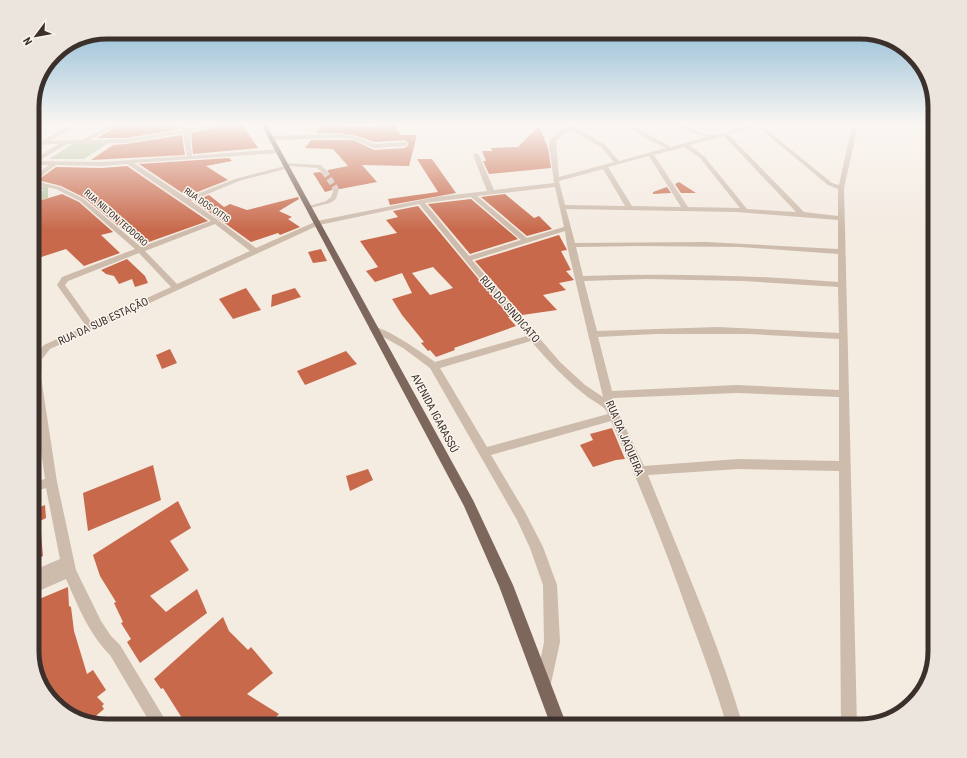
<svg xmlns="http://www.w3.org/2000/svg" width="967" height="758" font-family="'Roboto Condensed',sans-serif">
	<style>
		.green { fill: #b8c4a0 }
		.building { fill: #c8694b; fill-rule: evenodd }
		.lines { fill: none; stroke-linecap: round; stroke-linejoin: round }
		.minor-tunnel { stroke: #cfc6bd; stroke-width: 6; stroke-dasharray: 6 3; stroke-linecap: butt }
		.minor { fill: #cdbbac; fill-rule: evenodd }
		.major { fill: #7d675c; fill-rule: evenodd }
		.labels { text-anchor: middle; stroke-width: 3; stroke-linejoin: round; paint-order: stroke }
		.far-street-label { font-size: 9px; fill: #3b302b; stroke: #fbf5ee }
		.street-label { font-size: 11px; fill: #3b302b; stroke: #fbf5ee }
		.rim { fill: none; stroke: #3b302b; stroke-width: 5 }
	</style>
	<rect width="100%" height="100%" fill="#f4ebe1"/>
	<!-- green -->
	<path class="green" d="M 74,143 L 108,143 L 84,159 L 49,159 Z
		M 44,186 L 48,187 L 48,198 L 32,203 L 32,201 L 39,199 L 42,196 L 38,195 L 39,193 L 32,194 L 32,190 L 45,191 L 39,188 Z"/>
	<!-- building -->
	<path class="building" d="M 119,124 L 145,124 L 146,127 L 173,124 L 174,127 L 179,126 L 180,129 L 126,138 L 97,138 L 119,126 Z
		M 230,124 L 242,124 L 258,148 L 193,154 L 191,133 Z
		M 381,124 L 395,124 L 400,135 L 417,135 L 409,166 L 362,165 L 377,182 L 340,189 L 333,187 L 332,190 L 325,192 L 313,173 L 319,172 L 326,174 L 328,170 L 348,166 L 333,149 L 305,148 L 311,140 L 353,140 L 374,150 L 405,148 L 409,144 L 405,140 L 375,142 L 357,136 L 338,133 L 316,133 L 322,126 L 383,127 Z
		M 539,126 L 548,148 L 551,168 L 489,174 L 483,161 L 486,161 L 482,151 L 492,151 L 491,148 L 518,147 Z
		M 182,135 L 185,155 L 91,160 L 113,145 L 126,144 Z
		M 229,158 L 232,161 L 206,166 L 228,180 L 187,196 L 139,164 Z
		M 417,159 L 432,159 L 456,193 L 390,205 L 388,199 L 438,192 Z
		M 127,166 L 208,221 L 146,243 L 134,234 L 132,234 L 125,229 L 122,229 L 85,198 L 61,186 L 38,180 L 56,167 L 102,168 Z
		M 679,182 L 696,193 L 681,193 L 675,184 Z
		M 667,187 L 671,193 L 653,194 L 653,192 Z
		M 62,194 L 79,202 L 113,232 L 101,235 L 120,253 L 84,266 L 66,249 L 32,260 L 32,203 Z
		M 505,194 L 534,218 L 539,216 L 552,229 L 527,236 L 481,197 Z
		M 209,195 L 224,207 L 230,204 L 247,210 L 298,197 L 299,199 L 279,211 L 292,217 L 288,219 L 300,227 L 280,235 L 278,233 L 251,242 L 194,201 Z
		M 471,199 L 518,239 L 470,254 L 428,204 Z
		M 418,206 L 510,317 L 508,317 L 516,326 L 454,348 L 455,350 L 436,357 L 430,350 L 428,351 L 421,343 L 424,342 L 402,315 L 392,299 L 412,293 L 402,273 L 375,282 L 366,271 L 378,267 L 360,241 L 397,233 L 386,220 L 398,217 L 393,211 ZM 433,267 L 453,288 L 430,295 L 412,273 Z
		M 559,235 L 567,250 L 561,251 L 571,270 L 566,271 L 574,280 L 559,283 L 566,290 L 543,295 L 557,310 L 522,315 L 475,261 Z
		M 321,249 L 327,261 L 313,263 L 308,252 Z
		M 127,259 L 145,276 L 148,283 L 135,287 L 132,279 L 119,284 L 114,276 L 106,274 L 101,270 Z
		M 246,288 L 261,310 L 233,319 L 219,299 Z
		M 295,288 L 301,297 L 271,307 L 272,295 Z
		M 170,349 L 177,363 L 162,369 L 156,355 Z
		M 346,351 L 357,364 L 305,385 L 297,371 Z
		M 612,428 L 625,459 L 616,460 L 593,467 L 580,445 L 593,440 L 590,434 Z
		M 153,465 L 161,500 L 88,531 L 83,493 Z
		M 368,469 L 373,480 L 350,491 L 346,476 Z
		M 178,501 L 191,528 L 170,541 L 189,570 L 150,596 L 166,612 L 197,589 L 207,613 L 140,663 L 127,642 L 131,639 L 121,623 L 123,622 L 114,603 L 116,602 L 100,576 L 93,555 Z
		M 45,505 L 46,518 L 40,521 L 43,556 L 32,561 L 32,510 Z
		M 68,587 L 69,606 L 71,607 L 74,631 L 87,674 L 93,670 L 106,690 L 97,697 L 104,704 L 102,706 L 104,709 L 91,720 L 58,708 L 40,684 L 35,666 L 32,639 L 32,602 Z
		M 223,617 L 229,631 L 248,650 L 251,647 L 273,673 L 247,694 L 279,714 L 267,726 L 187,726 L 163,688 L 161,689 L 154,679 Z"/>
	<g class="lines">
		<!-- minor-tunnel -->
		<path class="minor-tunnel" d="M 324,171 L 336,189"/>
		<!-- minor -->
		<path class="minor" d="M 73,124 L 79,124 L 50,141 L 82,140 L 112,124 L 118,125 L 90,140 L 126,139 L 182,130 L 180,124 L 185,124 L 187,129 L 216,124 L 229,124 L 189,132 L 192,156 L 278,149 L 281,151 L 278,153 L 134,163 L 187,198 L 235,179 L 285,166 L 282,164 L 283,163 L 321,165 L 327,171 L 326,172 L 322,172 L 317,168 L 289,166 L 289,168 L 239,181 L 191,201 L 218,220 L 256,248 L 317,221 L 436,197 L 487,191 L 473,155 L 476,153 L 479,155 L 494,190 L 554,183 L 549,145 L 551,139 L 569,124 L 574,124 L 573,126 L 605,145 L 619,161 L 666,148 L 649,140 L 624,124 L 630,124 L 671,147 L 707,137 L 684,130 L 676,124 C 688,124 701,137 714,135 C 731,133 745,124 762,124 L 761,125 L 832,183 L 839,185 L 851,130 L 855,124 L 860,124 L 857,130 L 844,188 L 857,726 L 841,726 L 839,471 L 738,469 L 648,475 C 681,558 718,640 743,726 L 727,726 C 716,689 703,653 689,616 C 666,550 640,485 611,421 L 491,455 L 525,512 L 543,547 L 557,585 L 560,642 L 550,688 L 544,690 L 538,688 L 536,682 L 544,642 L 543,585 L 530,548 L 517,520 L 430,368 L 403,348 L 369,329 L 371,327 C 382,324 425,355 435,362 L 527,336 L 419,204 L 319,225 L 50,349 L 42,359 L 41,377 L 57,482 L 76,570 L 101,621 L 111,636 L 120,645 L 169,726 L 152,726 L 110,655 C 89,634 78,606 66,579 L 32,594 L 32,571 L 60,559 L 46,488 L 32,492 L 32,482 L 45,479 L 32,386 L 32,358 L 44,345 L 86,326 L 57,285 L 62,277 L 135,249 L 80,201 L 56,189 L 32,184 L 32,177 L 49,165 L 32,165 L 32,160 L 59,144 L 32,145 L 32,141 L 42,141 ZM 757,126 L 828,185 L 838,189 L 838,216 L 804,212 L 728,134 ZM 570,129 L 601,147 L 614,162 L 559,177 L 556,141 ZM 183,133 L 187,156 L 102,162 L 39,161 L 67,144 L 126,143 ZM 724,136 L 796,212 L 747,209 L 704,156 L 689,145 ZM 684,147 L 700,158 L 740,208 L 688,207 L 654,155 ZM 649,156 L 681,207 L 632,206 L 608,167 ZM 127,164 L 211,221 L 141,247 L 84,199 L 60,187 L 35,181 L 56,165 L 102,166 ZM 603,169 L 625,206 L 565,205 L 559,181 ZM 555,187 L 564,227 L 527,238 L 477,196 ZM 471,197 L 521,240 L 469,256 L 425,203 ZM 566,209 L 737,212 L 838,220 L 838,249 L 706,242 L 575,243 ZM 215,224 L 250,251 L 177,284 L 145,251 ZM 565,231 L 567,245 L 603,397 L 585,385 L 560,362 L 472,260 ZM 639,246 L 740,247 L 838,254 L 838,282 C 753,275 668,273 583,276 L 576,247 ZM 139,253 L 171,287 L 92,323 L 65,285 L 68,281 ZM 646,279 L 744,281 L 838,287 L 839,333 L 718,327 L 597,331 L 584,281 ZM 655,334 L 749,334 L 839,339 L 839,390 L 737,385 L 612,391 L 598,337 ZM 531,341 C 549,362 567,381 589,398 C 596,403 605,406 608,414 L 487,447 L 440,368 ZM 737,393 L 839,397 L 839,461 L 738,459 L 644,466 L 615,406 L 613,398 Z
			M 338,134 L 356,137 L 375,144 L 405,142 L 408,144 L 405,146 L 374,148 L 353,139 L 338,138 L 271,140 L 268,138 L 271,136 Z
			M 334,188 L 339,189 L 336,199 L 330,203 L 306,209 L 306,207 L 326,201 L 331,197 Z"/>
		<!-- major -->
		<path class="major" d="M 261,124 L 266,124 L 473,500 L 513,585 L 567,726 L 551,726 L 499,586 L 464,506 Z"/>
	</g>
	<!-- sky -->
	<linearGradient id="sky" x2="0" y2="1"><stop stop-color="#7eb2d2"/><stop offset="0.54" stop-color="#faf6f2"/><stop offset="1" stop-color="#faf6f2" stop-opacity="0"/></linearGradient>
	<rect width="967" height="230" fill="url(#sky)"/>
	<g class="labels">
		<!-- far-street labels -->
		<g class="far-street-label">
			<text transform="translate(207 205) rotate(35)" y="3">RUA DOS OITIS</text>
			<text transform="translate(116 218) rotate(41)" y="3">RUA NILTON TEODORO</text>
		</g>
		<!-- street labels -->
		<g class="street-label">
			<text transform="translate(510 309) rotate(49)" y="4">RUA DO SINDICATO</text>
			<text transform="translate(103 321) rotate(-25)" y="4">RUA DA SUB ESTAÇÃO</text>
			<text transform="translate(435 413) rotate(62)" y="4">AVENIDA IGARASSÚ</text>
			<text transform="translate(625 438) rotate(67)" y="4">RUA DA JAQUEIRA</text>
		</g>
	</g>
	<!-- crop -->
	<path d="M0 0H967V758H0ZM107 39H860A68 68 0 0 1 928 107V651A68 68 0 0 1 860 719H107A68 68 0 0 1 39 651V107A68 68 0 0 1 107 39Z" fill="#ece5de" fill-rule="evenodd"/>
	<path class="rim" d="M107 39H860A68 68 0 0 1 928 107V651A68 68 0 0 1 860 719H107A68 68 0 0 1 39 651V107A68 68 0 0 1 107 39Z"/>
	<!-- north arrow -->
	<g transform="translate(36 36) rotate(238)" stroke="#fbf5ee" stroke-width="3" paint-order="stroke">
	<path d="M0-3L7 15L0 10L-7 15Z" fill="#3b302b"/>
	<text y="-6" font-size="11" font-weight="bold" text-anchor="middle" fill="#3b302b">N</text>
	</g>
</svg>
